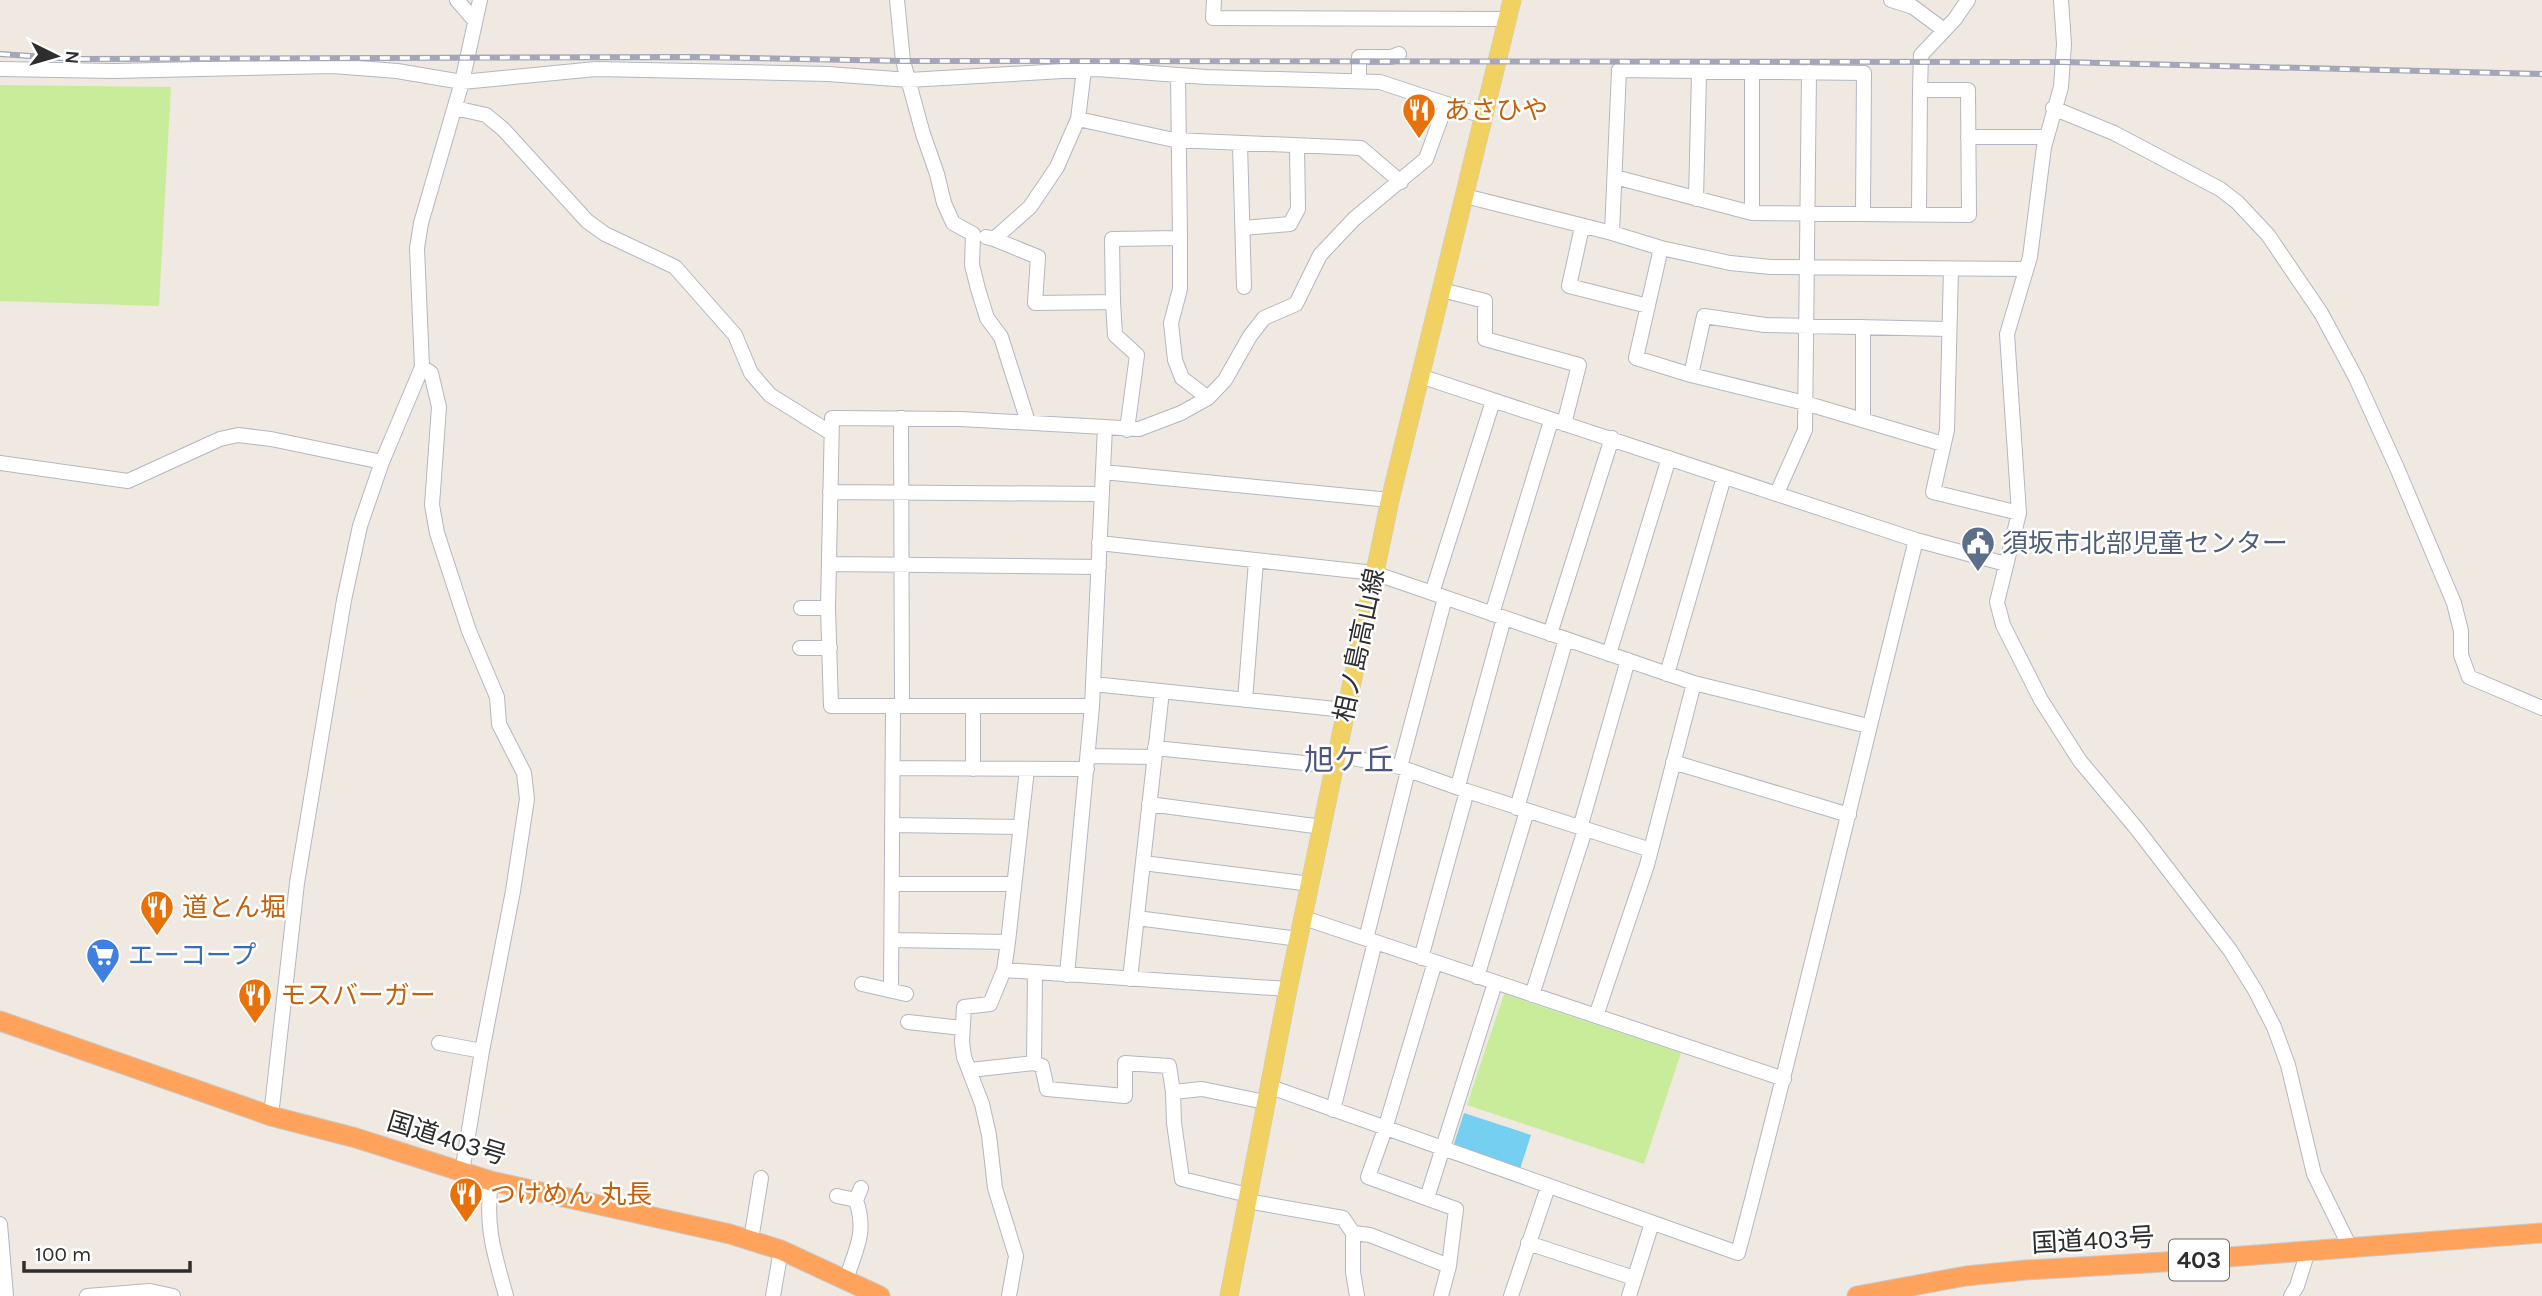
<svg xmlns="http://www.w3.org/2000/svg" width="2542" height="1296" font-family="Karla,'Noto Sans JP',sans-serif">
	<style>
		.pitch { fill: #c9ec9a }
		.water { fill: #75cff0 }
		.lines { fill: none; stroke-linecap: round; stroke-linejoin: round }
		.minor-casing { stroke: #b4b7c1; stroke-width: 16 }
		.major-casing { stroke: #c9c9c9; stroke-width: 19 }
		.highway-casing { stroke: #c9c9c9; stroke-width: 21 }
		.minor { stroke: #fff; stroke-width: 14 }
		.major { stroke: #f2d163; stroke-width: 18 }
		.highway { stroke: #ffa35c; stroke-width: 19 }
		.rail-casing { stroke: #a3a6b8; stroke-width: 6 }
		.rail { stroke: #fff; stroke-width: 3.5; stroke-dasharray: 10; stroke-linecap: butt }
		.labels { text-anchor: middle; stroke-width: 5; stroke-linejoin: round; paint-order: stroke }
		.shield { fill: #fff; stroke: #6d6d6d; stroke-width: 2 }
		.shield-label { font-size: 24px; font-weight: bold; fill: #2e2e2e }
		.food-label { font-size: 26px; fill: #c56008; stroke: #fff; text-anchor: start }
		.service-label { font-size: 26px; fill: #4e5e75; stroke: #fff; text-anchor: start }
		.street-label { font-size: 26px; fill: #2e2e2e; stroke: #fff }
		.shop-label { font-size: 26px; fill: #366cbe; stroke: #fff; text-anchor: start }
		.quarter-label { font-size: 30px; fill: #4d5680; stroke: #fff }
	</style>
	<rect width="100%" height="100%" fill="#efe9e1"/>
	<!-- pitch -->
	<path class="pitch" d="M 0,85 L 171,87 L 159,306 L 0,301 Z
		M 1504,994 L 1681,1053 L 1644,1164 L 1467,1105 Z"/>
	<!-- water -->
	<path class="water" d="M 1464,1113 L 1531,1135 L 1520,1169 L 1453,1147 Z"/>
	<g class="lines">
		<!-- minor casing -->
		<g class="minor-casing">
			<path id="minor" d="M 457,0 L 475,21
				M 897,0 L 903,61 L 923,134 L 937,174 L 944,203 L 953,223 L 973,234 L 972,265 L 978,289 L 987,318 L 1001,337 L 1028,422
				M 1214,0 L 1213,18 L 1507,19
				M 1891,0 L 1913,7 L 1944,30
				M 2061,0 L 2064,44 L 2061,87 L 2044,147 L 2030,257 L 2007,334 L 2019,513 L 1997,602 L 2003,625 L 2041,700 L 2080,761 L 2137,829 L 2230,950 L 2255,990 L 2274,1027 L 2288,1065 L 2314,1174 L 2350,1247
				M 0,69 L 114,71 L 333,66 L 397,71 L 462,82 L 596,69 L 828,74 L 909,80 L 1097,69 L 1206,77 L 1380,82 L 1483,116
				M 1084,70 L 1078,119 L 1174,140 L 1361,148 L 1401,182
				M 1752,71 L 1752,213
				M 1178,75 L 1180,238
				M 1359,81 L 1359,57 L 1391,57 L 1399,54
				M 455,108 L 486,115 L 503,129 L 587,221 L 605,234 L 675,267 L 735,335 L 751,373 L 770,395 L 831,433
				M 2053,108 L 2114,133 L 2220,189 L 2237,202 L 2268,235 L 2321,313 L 2356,378 L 2397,468 L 2454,603 L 2461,631 L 2461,655 L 2469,677 L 2542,708
				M 1968,137 L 2047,137
				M 1240,144 L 1244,287
				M 1615,177 L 1752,213 L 1969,215 L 1968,90 L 1920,90 L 1921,55 L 1955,19 L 1968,0
				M 1465,196 L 1612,233 L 1661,248 L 1730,263 L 1771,267 L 2026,269
				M 1696,199 L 1699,73
				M 1919,213 L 1920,90
				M 1582,227 L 1569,286 L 1648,306
				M 1243,228 L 1290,224 L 1298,209 L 1297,146
				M 1612,233 L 1619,70 L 1864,73 L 1863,212
				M 986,237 L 994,239 L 1030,207 L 1057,167 L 1078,119
				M 994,239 L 1038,257 L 1035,303 L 1113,302 L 1115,335 L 1137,355 L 1127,430
				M 1661,248 L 1636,358 L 1691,375
				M 1951,269 L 1947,430 L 1933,492 L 2019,513
				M 1442,290 L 1485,301 L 1485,339 L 1579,365 L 1564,424
				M 1113,302 L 1112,239 L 1180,238 L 1180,289 L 1171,323 L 1175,360 L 1182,378 L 1208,398
				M 422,367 L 431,373 L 439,407 L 432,505 L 437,533 L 469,631 L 497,697 L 499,724 L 524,773 L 527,799 L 513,891 L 482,1051 L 462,1172
				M 1420,376 L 1916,540 L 2006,564
				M 901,418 L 902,706
				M 1863,420 L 1863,327
				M 1943,444 L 1805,403 L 1691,375 L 1704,316 L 1765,325 L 1948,329
				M 0,463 L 128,481 L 220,439 L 238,435 L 271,439 L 382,462
				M 1103,472 L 1390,500
				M 830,492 L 1101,494
				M 1777,493 L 1805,430 L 1809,72
				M 1099,543 L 1374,573 L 1694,683 L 1647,865 L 1596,1016
				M 829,564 L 1099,567
				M 1432,593 L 1493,401
				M 801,608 L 828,608
				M 1492,614 L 1551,421
				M 1550,634 L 1612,438
				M 800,648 L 830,648
				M 1609,654 L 1669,458
				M 1667,674 L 1724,477
				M 1694,683 L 1868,726
				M 1093,684 L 1345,710
				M 1245,700 L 1256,561
				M 1092,706 L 831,706 L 828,608 L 832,418 L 961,419 L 1139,429 L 1181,413 L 1208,398 L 1225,380 L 1250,336 L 1264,318 L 1296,304 L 1320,255 L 1354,219 L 1426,159 L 1446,104
				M 1155,748 L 1334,766
				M 1336,755 L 1400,767 L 1467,791 L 1651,850
				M 1088,756 L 1154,757
				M 1673,762 L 1849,815
				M 1400,767 L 1445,598
				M 893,768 L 1087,769
				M 973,769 L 973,706
				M 1458,786 L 1504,618
				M 1149,804 L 1322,827
				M 1517,808 L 1566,639
				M 893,825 L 1020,827
				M 1580,828 L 1628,660
				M 1143,863 L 1311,884
				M 893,884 L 1014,884
				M 1137,918 L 1299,939
				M 1304,918 L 1784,1079
				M 1366,939 L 1408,771
				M 893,940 L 1008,942 L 1004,970 L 1288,989
				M 1008,942 L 1027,769
				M 1421,958 L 1467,791
				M 1435,962 L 1385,1129 L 1368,1177 L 1456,1209 L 1449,1266 L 1441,1296
				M 1004,970 L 990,1004 L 964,1007 L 962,1042 L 964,1057 L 982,1104 L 989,1135 L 995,1188 L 1016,1256 L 1009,1296
				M 1067,975 L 1092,706 L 1105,427
				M 1477,977 L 1527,811
				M 1130,979 L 1162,691
				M 862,984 L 906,994
				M 891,990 L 893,706
				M 1532,995 L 1585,830
				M 908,1022 L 962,1028
				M 439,1043 L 482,1051
				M 1034,1063 L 1042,1066 L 1047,1089 L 1125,1096 L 1125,1063 L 1169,1066 L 1173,1092 L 1202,1089 L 1265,1102
				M 970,1070 L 1034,1063 L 1035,973
				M 1268,1086 L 1738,1253 C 1801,1016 1856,778 1916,540
				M 1173,1092 L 1174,1123 L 1182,1179 L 1248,1195
				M 1333,1110 L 1375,942
				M 271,1116 L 297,883 L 344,600 L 360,526 L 382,462 L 422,367 L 417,248 L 421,223 L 462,82 L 480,0
				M 491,1181 C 485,1228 494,1252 506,1296
				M 837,1196 L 856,1200
				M 1427,1198 L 1495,983
				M 1247,1201 L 1343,1218 L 1353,1233 L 1353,1272 L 1357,1296
				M 0,1224 L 6,1296
				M 1353,1233 L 1370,1235 L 1449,1266
				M 751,1240 L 761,1178
				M 1528,1243 L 1634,1278
				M 846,1280 C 856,1248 867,1233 856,1200 L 861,1188
				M 87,1296 L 150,1291 L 173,1296
				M 773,1296 L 781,1250
				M 1511,1296 L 1548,1187
				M 1629,1296 L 1652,1223
				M 2291,1296 L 2297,1286 L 2308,1251"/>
		</g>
		<!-- major casing -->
		<g class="major-casing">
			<path id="major" d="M 1229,1296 L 1288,989 L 1390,500 L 1512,0"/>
		</g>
		<!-- highway casing -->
		<g class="highway-casing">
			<path id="highway" d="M 0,1021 L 271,1116 L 356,1138 L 491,1181 L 730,1234 L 781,1250 L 880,1296
				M 1857,1296 L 1966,1276 L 2026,1270 L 2164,1262 L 2542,1233"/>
		</g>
		<!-- minor -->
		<use href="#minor" class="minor"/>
		<!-- major -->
		<use href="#major" class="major"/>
		<!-- highway -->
		<use href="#highway" class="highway"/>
		<!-- rail casing -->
		<g class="rail-casing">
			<path id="rail" d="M 0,54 L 77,59 L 693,57 L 903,61 L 2063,62 L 2542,74"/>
		</g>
		<!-- rail -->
		<use href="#rail" class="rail"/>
	</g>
	<!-- icons -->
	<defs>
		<g id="restaurant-pin" transform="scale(1.75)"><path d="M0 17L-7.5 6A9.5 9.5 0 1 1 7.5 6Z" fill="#e8710a" stroke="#fff"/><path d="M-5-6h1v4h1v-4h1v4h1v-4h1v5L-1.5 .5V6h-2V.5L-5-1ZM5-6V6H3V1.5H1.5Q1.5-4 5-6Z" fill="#fff"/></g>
		<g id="civic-pin" transform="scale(1.75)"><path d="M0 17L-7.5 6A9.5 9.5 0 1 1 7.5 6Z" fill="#5c6f8a" stroke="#fff"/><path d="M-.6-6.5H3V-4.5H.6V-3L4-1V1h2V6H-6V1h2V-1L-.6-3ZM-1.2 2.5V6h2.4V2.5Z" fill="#fff"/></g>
		<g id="supermarket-pin" transform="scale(1.75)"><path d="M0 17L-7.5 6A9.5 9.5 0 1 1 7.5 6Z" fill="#3f7fe0" stroke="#fff"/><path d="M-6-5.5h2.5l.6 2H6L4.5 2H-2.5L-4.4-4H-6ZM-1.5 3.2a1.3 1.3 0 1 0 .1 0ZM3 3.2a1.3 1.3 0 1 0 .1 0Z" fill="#fff"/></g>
	</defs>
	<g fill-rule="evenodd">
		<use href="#restaurant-pin" x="1419" y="110"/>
		<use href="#civic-pin" x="1978" y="543"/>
		<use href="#restaurant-pin" x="157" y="907"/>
		<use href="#supermarket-pin" x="103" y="955"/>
		<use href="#restaurant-pin" x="255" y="995"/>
		<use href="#restaurant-pin" x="466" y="1194"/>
	</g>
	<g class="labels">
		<!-- shield labels -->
		<rect class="shield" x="2169" y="1239.5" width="60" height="41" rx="5"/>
		<g class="shield-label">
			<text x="2199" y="1268">403</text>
		</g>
		<!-- food labels -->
		<g class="food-label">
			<text x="1444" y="119">あさひや</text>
			<text x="182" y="916">道とん堀</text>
			<text x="280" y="1004">モスバーガー</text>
			<text x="490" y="1203">つけめん 丸長</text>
		</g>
		<!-- service labels -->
		<g class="service-label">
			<text x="2002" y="552">須坂市北部児童センター</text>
		</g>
		<!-- street labels -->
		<g class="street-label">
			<text transform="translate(1359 645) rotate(-78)" y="9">相ノ島高山線</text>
			<text transform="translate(447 1138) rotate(17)" y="9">国道403号</text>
			<text transform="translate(2093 1240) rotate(-3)" y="9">国道403号</text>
		</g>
		<!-- shop labels -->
		<g class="shop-label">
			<text x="128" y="964">エーコープ</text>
		</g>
		<!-- quarter labels -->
		<g class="quarter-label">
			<text x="1349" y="770">旭ケ丘</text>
		</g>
	</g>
	<!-- north arrow -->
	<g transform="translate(56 56) rotate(95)" stroke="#ffffff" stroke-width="5" paint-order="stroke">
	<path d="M0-5L12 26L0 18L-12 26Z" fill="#2e2e2e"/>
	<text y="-10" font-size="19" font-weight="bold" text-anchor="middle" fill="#2e2e2e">N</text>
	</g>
	<!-- scale -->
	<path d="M24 1261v10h166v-10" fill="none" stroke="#2e2e2e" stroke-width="3.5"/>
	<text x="35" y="1261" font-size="21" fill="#2e2e2e" stroke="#ffffff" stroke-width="5" paint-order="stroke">100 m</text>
</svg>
